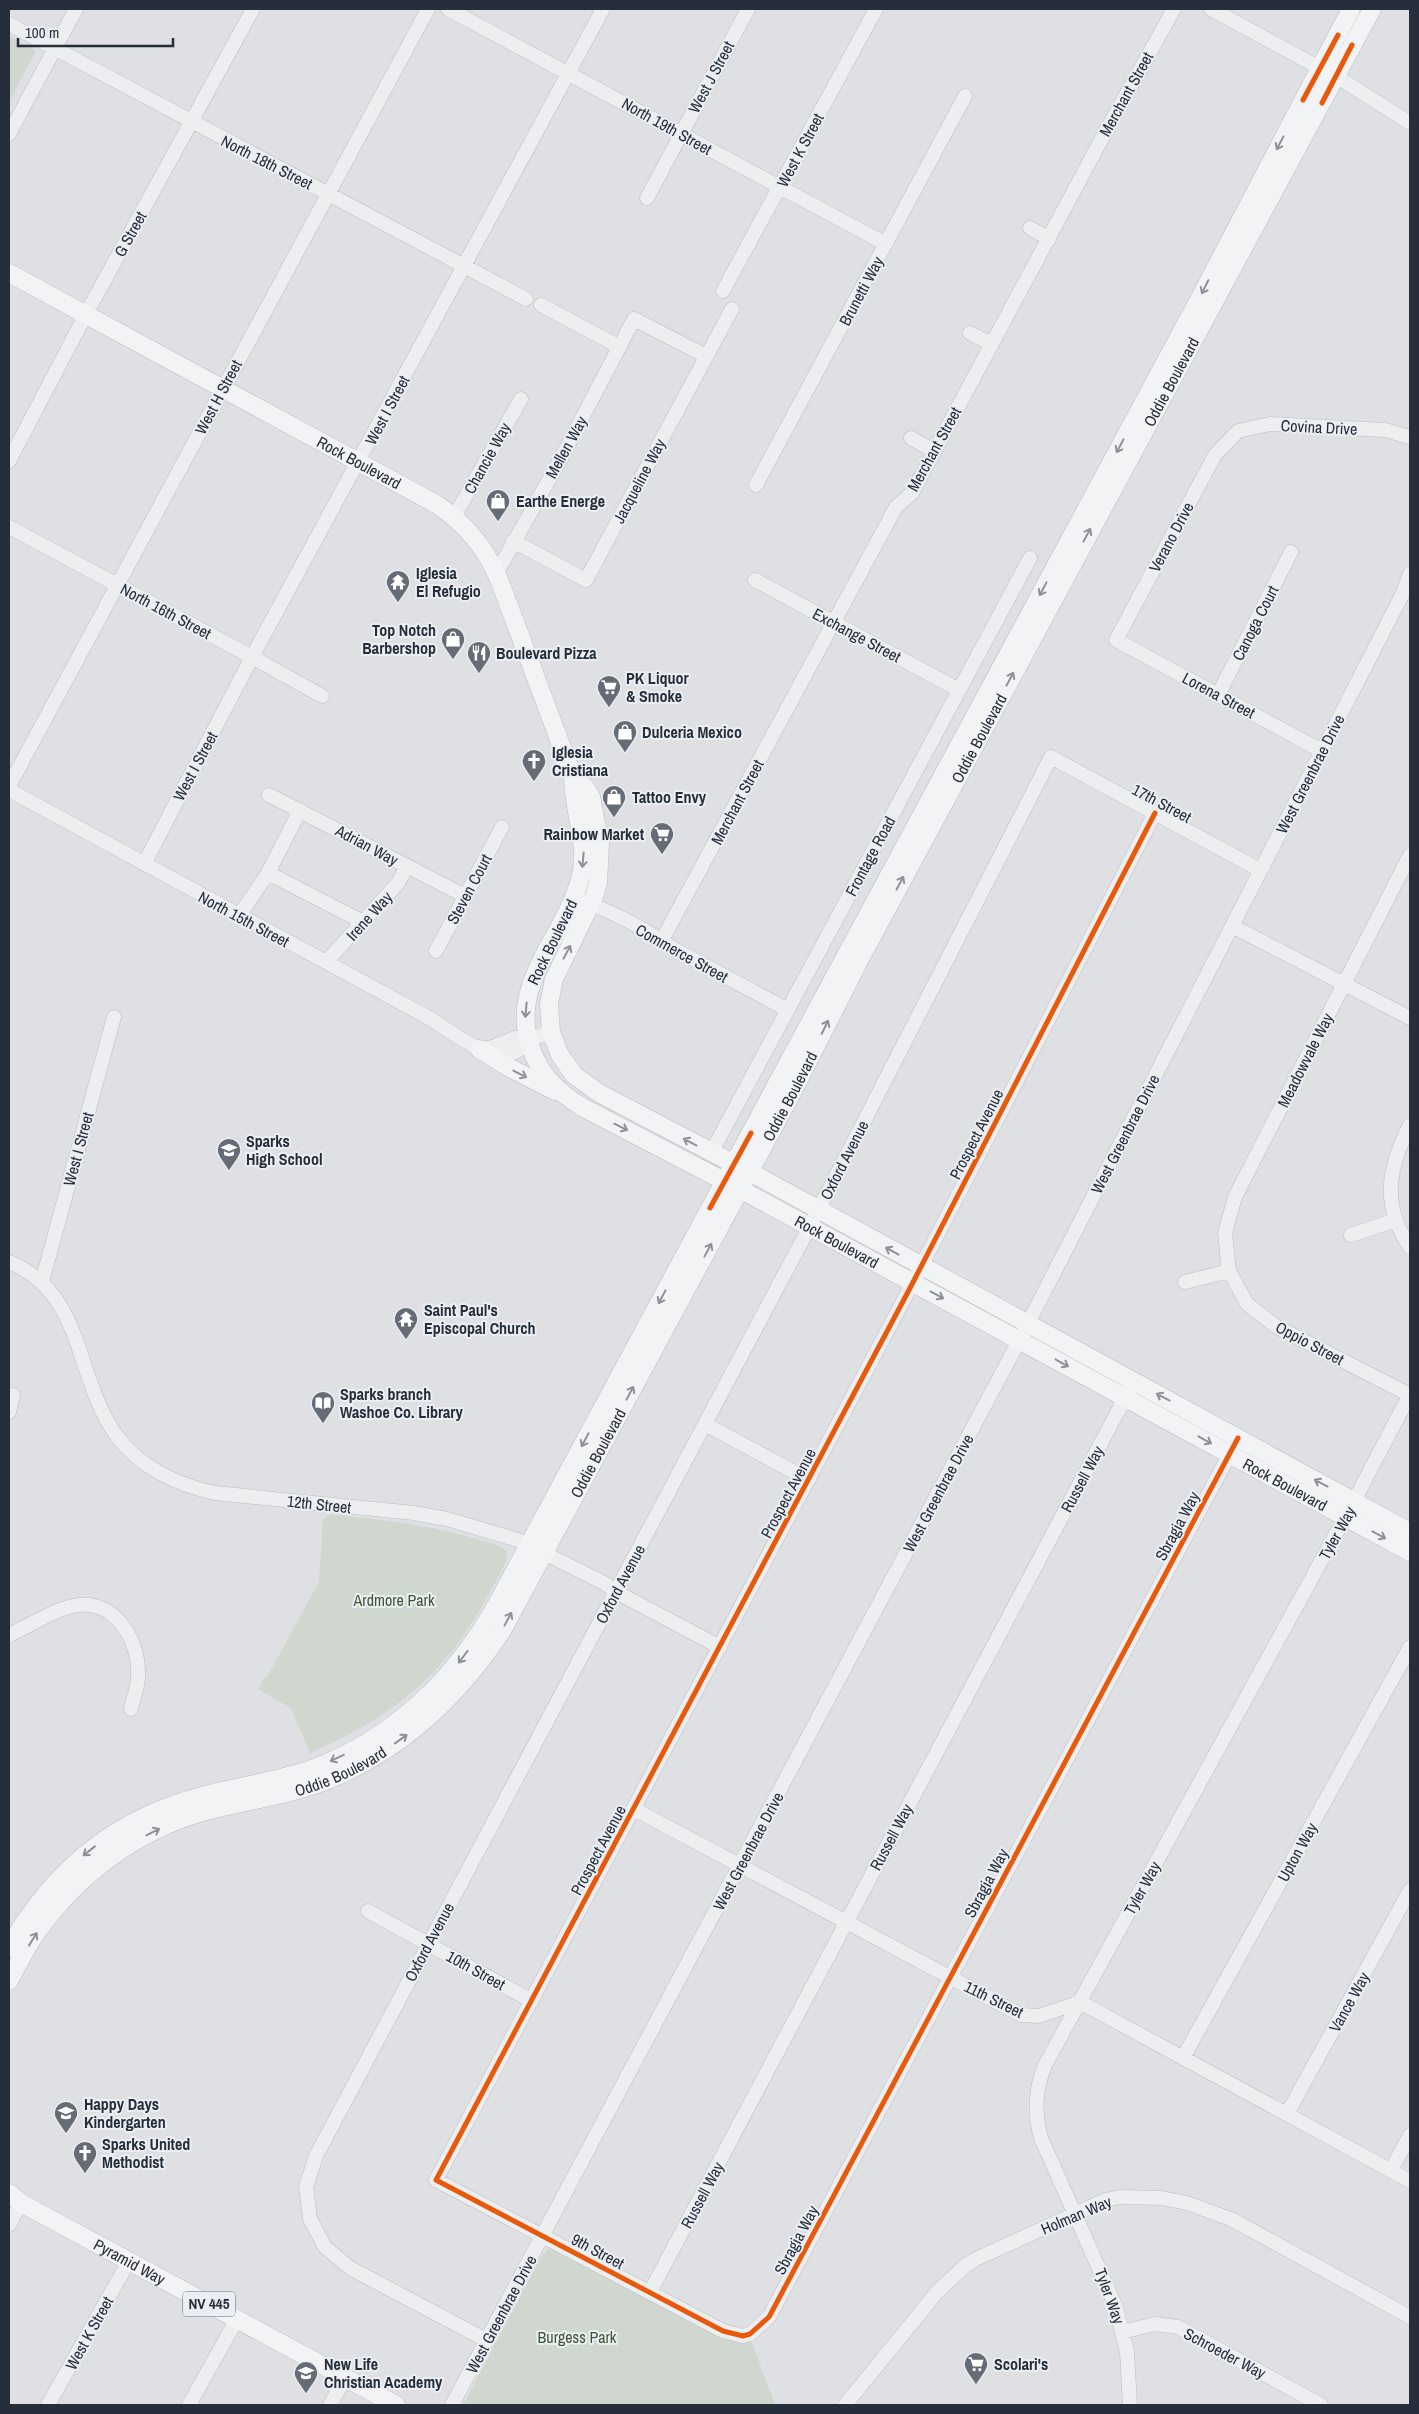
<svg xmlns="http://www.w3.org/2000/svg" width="1419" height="2414" font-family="'Archivo Narrow',sans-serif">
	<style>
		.green { fill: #cfd7ce }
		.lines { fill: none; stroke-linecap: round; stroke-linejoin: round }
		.minor-casing { stroke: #bcbec1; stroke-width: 15 }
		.major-casing { stroke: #bbbdc1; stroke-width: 19 }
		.minor { stroke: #edeef0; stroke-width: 14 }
		.major { stroke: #f2f3f4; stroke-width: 18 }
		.cycleway-casing { stroke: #ebeff3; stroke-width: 8 }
		.cycleway { stroke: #e8590c; stroke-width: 5 }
		.oneway { stroke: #8c9098 }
		.labels { text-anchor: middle; stroke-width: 4; stroke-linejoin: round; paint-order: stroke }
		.shield { fill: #ebeff3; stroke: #616872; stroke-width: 1 }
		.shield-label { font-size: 15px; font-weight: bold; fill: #262e3b }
		.street-label { font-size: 16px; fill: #262e3b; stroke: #ebeff3 }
		.poi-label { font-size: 16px; font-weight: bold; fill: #262e3b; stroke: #ebeff3; text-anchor: start }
		.park-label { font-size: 16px; fill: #3c5634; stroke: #ebeff3 }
	</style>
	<rect width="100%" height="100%" fill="#dee0e3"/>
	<!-- green -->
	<path class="green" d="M 9,36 L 36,51 L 9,102 Z
		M 330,1514 C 392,1521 442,1526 502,1547 L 506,1551 L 507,1559 C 459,1660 412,1708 310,1753 L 291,1708 L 258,1689 L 264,1678 L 267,1677 L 319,1582 L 323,1520 Z
		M 552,2248 L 719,2336 L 736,2341 L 751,2340 L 775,2405 L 463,2405 L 541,2257 L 548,2249 Z"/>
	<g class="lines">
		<!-- minor casing -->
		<g class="minor-casing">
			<path id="minor" d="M 448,9 L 886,244
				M 1211,9 L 1342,80 L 1410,123
				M 9,24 L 526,299
				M 9,134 L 76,9
				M 647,198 L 748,9
				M 1030,228 L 1049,239
				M 723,291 L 876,9
				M 541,305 L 620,347
				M 970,333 L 991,344
				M 911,438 L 934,451
				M 9,461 L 86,314 L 253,9
				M 756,485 L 965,96
				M 454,517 L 521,399
				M 9,527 L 252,657 L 322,696
				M 513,541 L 586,580 L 732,309
				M 496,574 L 560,460 L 634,319 L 706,356
				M 755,580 L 959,690
				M 1218,695 L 1291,552
				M 1322,751 L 1116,640 L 1215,455 L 1238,431 L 1270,424 L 1385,430 L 1410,437
				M 9,786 L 428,9
				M 9,790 L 431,1019 C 455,1034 506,1077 527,1040
				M 269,795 L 465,896
				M 1155,813 L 909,1290 L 436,2180 L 723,2331 L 743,2336 L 750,2334 L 769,2317 L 1234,1446
				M 1410,855 L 1235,1197 L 1225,1233 L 1229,1271 L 1247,1304 L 1277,1327 L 1410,1395
				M 144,864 L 252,657 L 603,9
				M 268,873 L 363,922
				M 582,901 C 614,912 648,931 676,950 L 788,1010
				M 239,916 L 268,873 L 300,810
				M 1232,926 L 1410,1018
				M 662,940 L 896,507 L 912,493 L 1107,129 L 1174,9
				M 436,951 L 502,827
				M 326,962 L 398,883 L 407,866
				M 482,1049 L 493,1047 L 515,1038 L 527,1040 L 551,1032
				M 1410,1125 C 1388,1168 1381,1205 1410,1247
				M 711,1153 L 1030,558
				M 1351,1235 L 1396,1220
				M 9,1262 C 85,1293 74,1376 116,1435 C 139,1467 177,1485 215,1493 L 414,1513 L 447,1519 L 518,1540 L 604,1583 L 616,1592 L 720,1647
				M 42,1282 L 114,1017
				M 1185,1282 L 1229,1271
				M 9,1412 L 13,1395
				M 705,1424 L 809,1480
				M 9,1635 C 29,1626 58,1607 79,1605 C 117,1601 140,1643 138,1676 C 138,1687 133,1699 131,1709
				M 634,1809 L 1021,2015 L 1039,2016 L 1080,2002 L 1410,2181
				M 368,1911 L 532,2001
				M 1183,2058 L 1410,1647
				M 1287,2114 L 1410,1890
				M 1391,2170 L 1410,2135
				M 9,2225 L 21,2203
				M 650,2292 L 1134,1381
				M 1122,2332 L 1155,2324 L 1178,2327 L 1321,2405
				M 488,2341 L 350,2268 L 325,2247 L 310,2219 L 306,2187 L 316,2156 L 818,1211 L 1051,757 L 1260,870
				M 48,2405 L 129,2261
				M 189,2405 L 237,2319
				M 330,2405 L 345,2378
				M 452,2405 L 1020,1339 L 1402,595 L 1410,574
				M 845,2405 L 938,2291 L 965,2266 L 976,2259 L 1105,2200 L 1120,2197 L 1161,2198 L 1187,2203 L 1233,2220 L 1410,2317
				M 1130,2405 L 1127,2352 L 1116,2307 L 1041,2138 C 1034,2112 1035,2090 1045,2065 L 1354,1501 L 1410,1394"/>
		</g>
		<!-- major casing -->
		<g class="major-casing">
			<g id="major">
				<path id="s1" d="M 9,273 L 436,504 C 465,523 487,550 500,582 L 573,777 C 573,811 588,841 581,875 C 568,934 507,983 531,1048 C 540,1075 558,1092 582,1107 L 749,1194 L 1410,1552"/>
				<path d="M 573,777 L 585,787 L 591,797 L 600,844 L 598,883 L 594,897 L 554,979 L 549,1004 L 551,1032 L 560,1055 L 574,1075 L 599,1093 L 759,1177 L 1410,1532"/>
				<path d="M 479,1049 L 510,1068 L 555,1091"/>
				<path d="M 9,1948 C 53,1869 117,1817 206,1795 C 241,1786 277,1781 312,1769 C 393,1739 456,1678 497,1604 L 1202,294 L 1351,9"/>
				<path id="s2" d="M 9,1981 C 20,1960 31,1938 46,1920 C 88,1866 147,1825 214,1809 C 255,1799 296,1794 335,1777 C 406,1746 461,1693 503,1629 L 793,1091 L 861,957 L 1372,9"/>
				<path id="s3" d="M 9,2193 L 21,2203 L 396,2405"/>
			</g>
		</g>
		<!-- minor -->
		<use href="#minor" class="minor"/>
		<!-- major -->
		<use href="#major" class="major"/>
		<!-- cycleway casing -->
		<g class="cycleway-casing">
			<path id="cycleway" d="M 1303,100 L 1338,35
				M 1322,103 L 1352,45
				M 1155,813 L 909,1290 L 436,2180 L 723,2331 L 743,2336 L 750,2334 L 769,2317 L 1238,1438
				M 710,1208 L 751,1133"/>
		</g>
		<!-- cycleway -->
		<use href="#cycleway" class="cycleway"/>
	</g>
	<!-- one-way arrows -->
	<defs><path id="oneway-shaft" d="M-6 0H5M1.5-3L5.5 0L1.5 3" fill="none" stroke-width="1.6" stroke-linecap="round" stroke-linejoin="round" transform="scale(1.25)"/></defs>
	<g class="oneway">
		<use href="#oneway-shaft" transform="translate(1280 143) rotate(118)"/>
		<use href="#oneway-shaft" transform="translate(1205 287) rotate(116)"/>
		<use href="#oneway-shaft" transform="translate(1120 446) rotate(118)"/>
		<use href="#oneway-shaft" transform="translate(1087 535) rotate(-62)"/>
		<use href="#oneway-shaft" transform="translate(1043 589) rotate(118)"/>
		<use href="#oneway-shaft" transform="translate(1010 679) rotate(-62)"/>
		<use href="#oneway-shaft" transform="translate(583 860) rotate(95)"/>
		<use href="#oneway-shaft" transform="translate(900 883) rotate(-62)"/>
		<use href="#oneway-shaft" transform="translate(567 952) rotate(-62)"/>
		<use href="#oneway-shaft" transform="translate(526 1010) rotate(95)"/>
		<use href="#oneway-shaft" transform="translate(825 1027) rotate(-64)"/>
		<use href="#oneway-shaft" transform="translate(520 1074) rotate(27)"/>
		<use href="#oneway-shaft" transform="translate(621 1127) rotate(27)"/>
		<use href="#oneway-shaft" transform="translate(690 1142) rotate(-152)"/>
		<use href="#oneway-shaft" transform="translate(708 1250) rotate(-62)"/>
		<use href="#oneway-shaft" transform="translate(892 1251) rotate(-151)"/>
		<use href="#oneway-shaft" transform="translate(937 1295) rotate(28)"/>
		<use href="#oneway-shaft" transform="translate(662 1297) rotate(118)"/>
		<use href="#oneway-shaft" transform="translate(1062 1363) rotate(29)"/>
		<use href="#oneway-shaft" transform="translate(630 1393) rotate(-62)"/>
		<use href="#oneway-shaft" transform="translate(1163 1397) rotate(-152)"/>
		<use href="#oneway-shaft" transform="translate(585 1440) rotate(118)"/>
		<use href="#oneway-shaft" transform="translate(1205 1440) rotate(29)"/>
		<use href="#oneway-shaft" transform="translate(1321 1483) rotate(-152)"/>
		<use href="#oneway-shaft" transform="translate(1379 1535) rotate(28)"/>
		<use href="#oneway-shaft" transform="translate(508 1619) rotate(-62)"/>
		<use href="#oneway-shaft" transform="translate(463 1657) rotate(127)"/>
		<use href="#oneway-shaft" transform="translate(401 1739) rotate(-36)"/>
		<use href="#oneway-shaft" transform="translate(337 1758) rotate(155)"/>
		<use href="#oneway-shaft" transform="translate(153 1832) rotate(-27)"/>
		<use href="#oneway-shaft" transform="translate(89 1851) rotate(142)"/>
		<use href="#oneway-shaft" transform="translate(33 1939) rotate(-58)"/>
	</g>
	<!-- icons -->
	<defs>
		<g id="shop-pin" transform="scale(1.25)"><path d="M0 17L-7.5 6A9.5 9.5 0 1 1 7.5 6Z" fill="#666c76" stroke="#ebeff3"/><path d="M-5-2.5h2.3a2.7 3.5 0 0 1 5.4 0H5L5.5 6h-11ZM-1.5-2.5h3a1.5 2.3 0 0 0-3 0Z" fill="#fff"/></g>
		<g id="temple-pin" transform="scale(1.25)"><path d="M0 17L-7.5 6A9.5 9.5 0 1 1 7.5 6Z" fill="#666c76" stroke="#ebeff3"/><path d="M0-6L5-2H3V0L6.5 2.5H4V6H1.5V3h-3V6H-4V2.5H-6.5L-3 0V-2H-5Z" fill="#fff"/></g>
		<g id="restaurant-pin" transform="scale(1.25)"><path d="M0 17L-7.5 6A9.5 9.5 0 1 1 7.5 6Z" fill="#666c76" stroke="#ebeff3"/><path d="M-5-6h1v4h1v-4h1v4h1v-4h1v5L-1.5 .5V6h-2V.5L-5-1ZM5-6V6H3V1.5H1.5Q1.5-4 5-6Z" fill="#fff"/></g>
		<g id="supermarket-pin" transform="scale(1.25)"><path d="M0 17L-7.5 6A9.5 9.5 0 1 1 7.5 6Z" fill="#666c76" stroke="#ebeff3"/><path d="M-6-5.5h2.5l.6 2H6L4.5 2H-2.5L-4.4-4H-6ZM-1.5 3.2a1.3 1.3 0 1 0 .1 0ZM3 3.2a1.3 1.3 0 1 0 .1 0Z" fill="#fff"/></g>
		<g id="church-pin" transform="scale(1.25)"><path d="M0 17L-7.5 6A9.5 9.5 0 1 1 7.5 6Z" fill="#666c76" stroke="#ebeff3"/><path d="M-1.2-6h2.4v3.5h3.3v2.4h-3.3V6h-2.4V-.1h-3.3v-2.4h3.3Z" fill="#fff"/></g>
		<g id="school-pin" transform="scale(1.25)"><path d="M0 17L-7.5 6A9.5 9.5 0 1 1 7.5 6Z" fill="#666c76" stroke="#ebeff3"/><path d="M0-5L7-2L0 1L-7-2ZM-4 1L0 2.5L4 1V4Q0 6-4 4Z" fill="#fff"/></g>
		<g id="library-pin" transform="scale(1.25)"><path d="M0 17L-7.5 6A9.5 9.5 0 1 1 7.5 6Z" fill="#666c76" stroke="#ebeff3"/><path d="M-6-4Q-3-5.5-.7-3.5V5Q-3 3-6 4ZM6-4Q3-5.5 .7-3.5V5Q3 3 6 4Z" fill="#fff"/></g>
	</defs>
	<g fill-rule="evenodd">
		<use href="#shop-pin" x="498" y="501"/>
		<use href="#temple-pin" x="398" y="582"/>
		<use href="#shop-pin" x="453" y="639"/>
		<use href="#restaurant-pin" x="479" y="653"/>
		<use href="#supermarket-pin" x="609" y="687"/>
		<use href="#shop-pin" x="625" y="732"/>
		<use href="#church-pin" x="534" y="761"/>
		<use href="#shop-pin" x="614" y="797"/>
		<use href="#supermarket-pin" x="662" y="834"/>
		<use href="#school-pin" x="229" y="1150"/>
		<use href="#temple-pin" x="406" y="1319"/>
		<use href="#library-pin" x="323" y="1403"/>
		<use href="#school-pin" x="66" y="2113"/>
		<use href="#church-pin" x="85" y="2153"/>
		<use href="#supermarket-pin" x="976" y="2364"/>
		<use href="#school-pin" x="306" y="2373"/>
	</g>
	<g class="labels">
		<!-- shield labels -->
		<rect class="shield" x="183" y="2291.5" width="52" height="25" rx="4"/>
		<g class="shield-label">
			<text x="209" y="2309">NV 445</text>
		</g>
		<!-- street labels -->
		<g class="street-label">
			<text transform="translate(711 77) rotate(-62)" y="6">West J Street</text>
			<text transform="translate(1126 94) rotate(-61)" y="6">Merchant Street</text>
			<text transform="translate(667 126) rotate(29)" y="6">North 19th Street</text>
			<text transform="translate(800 150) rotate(-62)" y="6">West K Street</text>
			<text transform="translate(267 162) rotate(27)" y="6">North 18th Street</text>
			<text transform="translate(130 234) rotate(-61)" y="6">G Street</text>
			<text transform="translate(861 291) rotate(-62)" y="6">Brunetti Way</text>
			<text dy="6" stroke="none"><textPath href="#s2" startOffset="2044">Oddie Boulevard</textPath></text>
			<text transform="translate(218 397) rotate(-62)" y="6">West H Street</text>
			<text transform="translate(387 410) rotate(-62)" y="6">West I Street</text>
			<text transform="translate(1319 427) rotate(3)" y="6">Covina Drive</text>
			<text transform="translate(566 447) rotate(-61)" y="6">Mellen Way</text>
			<text transform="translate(934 449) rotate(-61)" y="6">Merchant Street</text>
			<text transform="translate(487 458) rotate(-61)" y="6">Chancie Way</text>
			<text dy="6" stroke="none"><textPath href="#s1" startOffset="398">Rock Boulevard</textPath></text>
			<text transform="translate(639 481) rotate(-62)" y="6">Jacqueline Way</text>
			<text transform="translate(1171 537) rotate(-62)" y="6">Verano Drive</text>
			<text transform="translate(166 611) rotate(28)" y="6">North 16th Street</text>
			<text transform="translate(1255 623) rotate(-63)" y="6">Canoga Court</text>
			<text transform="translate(857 635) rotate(28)" y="6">Exchange Street</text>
			<text transform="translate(1219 695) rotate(28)" y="6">Lorena Street</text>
			<text dy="6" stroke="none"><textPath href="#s2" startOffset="1639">Oddie Boulevard</textPath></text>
			<text transform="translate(195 766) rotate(-62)" y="6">West I Street</text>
			<text transform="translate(1310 774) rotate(-63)" y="6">West Greenbrae Drive</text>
			<text transform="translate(737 802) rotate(-62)" y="6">Merchant Street</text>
			<text transform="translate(1162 803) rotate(28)" y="6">17th Street</text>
			<text transform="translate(367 845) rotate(28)" y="6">Adrian Way</text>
			<text transform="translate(870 856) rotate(-62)" y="6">Frontage Road</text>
			<text transform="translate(469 889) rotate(-62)" y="6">Steven Court</text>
			<text transform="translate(369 916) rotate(-48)" y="6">Irene Way</text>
			<text transform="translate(244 919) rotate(28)" y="6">North 15th Street</text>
			<text transform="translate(552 942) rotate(-64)" y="6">Rock Boulevard</text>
			<text transform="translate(682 953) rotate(29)" y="6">Commerce Street</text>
			<text transform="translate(1305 1060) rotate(-63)" y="6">Meadowvale Way</text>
			<text dy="6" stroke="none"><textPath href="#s2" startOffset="1234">Oddie Boulevard</textPath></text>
			<text transform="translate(976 1134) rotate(-63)" y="6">Prospect Avenue</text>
			<text transform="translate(1125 1134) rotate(-63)" y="6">West Greenbrae Drive</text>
			<text transform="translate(78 1149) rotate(-75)" y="6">West I Street</text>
			<text transform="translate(844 1160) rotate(-63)" y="6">Oxford Avenue</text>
			<text dy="6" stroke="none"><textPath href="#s1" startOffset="1448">Rock Boulevard</textPath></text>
			<text transform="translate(1310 1343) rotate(28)" y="6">Oppio Street</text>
			<text dy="6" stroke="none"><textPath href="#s2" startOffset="829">Oddie Boulevard</textPath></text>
			<text transform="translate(1082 1479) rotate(-62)" y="6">Russell Way</text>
			<text dy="6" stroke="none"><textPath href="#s1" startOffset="1958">Rock Boulevard</textPath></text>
			<text transform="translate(788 1493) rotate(-62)" y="6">Prospect Avenue</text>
			<text transform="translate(938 1493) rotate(-62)" y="6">West Greenbrae Drive</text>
			<text transform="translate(319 1504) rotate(6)" y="6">12th Street</text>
			<text transform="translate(1177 1526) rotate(-62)" y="6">Sbragia Way</text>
			<text transform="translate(1337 1533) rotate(-61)" y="6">Tyler Way</text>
			<text transform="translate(620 1584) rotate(-62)" y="6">Oxford Avenue</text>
			<text dy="6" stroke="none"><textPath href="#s2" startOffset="409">Oddie Boulevard</textPath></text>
			<text transform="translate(891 1837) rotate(-62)" y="6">Russell Way</text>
			<text transform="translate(598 1850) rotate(-62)" y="6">Prospect Avenue</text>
			<text transform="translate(748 1851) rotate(-62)" y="6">West Greenbrae Drive</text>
			<text transform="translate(1297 1852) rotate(-61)" y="6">Upton Way</text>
			<text transform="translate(986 1883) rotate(-62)" y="6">Sbragia Way</text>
			<text transform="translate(1142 1888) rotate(-61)" y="6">Tyler Way</text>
			<text transform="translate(429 1942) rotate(-62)" y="6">Oxford Avenue</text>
			<text transform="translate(476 1970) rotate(29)" y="6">10th Street</text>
			<text transform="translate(994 1999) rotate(26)" y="6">11th Street</text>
			<text transform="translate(1349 2002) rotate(-61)" y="6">Vance Way</text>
			<text transform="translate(702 2195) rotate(-62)" y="6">Russell Way</text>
			<text transform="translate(1076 2215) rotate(-23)" y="6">Holman Way</text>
			<text transform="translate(796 2240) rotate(-62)" y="6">Sbragia Way</text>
			<text transform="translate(598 2251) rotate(28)" y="6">9th Street</text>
			<text dy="6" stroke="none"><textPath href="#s3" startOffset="139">Pyramid Way</textPath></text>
			<text transform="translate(1110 2296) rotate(70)" y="6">Tyler Way</text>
			<text transform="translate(501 2314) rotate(-62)" y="6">West Greenbrae Drive</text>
			<text transform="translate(89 2333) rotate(-61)" y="6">West K Street</text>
			<text transform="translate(1225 2353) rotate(28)" y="6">Schroeder Way</text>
		</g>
		<!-- poi labels -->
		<g class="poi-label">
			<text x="516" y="507">Earthe Energe</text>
			<text x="416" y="579">Iglesia<tspan x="416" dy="18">El Refugio</tspan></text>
			<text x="436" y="636" text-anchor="end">Top Notch<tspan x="436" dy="18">Barbershop</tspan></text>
			<text x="496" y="659">Boulevard Pizza</text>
			<text x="626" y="684">PK Liquor<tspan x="626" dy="18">&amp; Smoke</tspan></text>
			<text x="642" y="738">Dulceria Mexico</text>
			<text x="552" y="758">Iglesia<tspan x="552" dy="18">Cristiana</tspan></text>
			<text x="632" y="803">Tattoo Envy</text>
			<text x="644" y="840" text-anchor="end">Rainbow Market</text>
			<text x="246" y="1147">Sparks<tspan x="246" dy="18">High School</tspan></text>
			<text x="424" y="1316">Saint Paul's<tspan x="424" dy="18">Episcopal Church</tspan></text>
			<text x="340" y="1400">Sparks branch<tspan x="340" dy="18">Washoe Co. Library</tspan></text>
			<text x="84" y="2110">Happy Days<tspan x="84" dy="18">Kindergarten</tspan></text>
			<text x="102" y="2150">Sparks United<tspan x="102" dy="18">Methodist</tspan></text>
			<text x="324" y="2370">New Life<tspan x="324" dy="18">Christian Academy</tspan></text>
			<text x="994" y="2370">Scolari's</text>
		</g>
		<!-- park labels -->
		<g class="park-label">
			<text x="394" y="1606">Ardmore Park</text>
			<text x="577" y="2343">Burgess Park</text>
		</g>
	</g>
	<!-- border -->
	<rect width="1419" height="2414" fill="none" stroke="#262e3b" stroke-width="20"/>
	<!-- scale -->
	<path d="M18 38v8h155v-8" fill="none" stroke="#262e3b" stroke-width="2.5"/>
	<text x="25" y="38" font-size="15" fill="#262e3b" stroke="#ebeff3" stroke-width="4" paint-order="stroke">100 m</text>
</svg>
